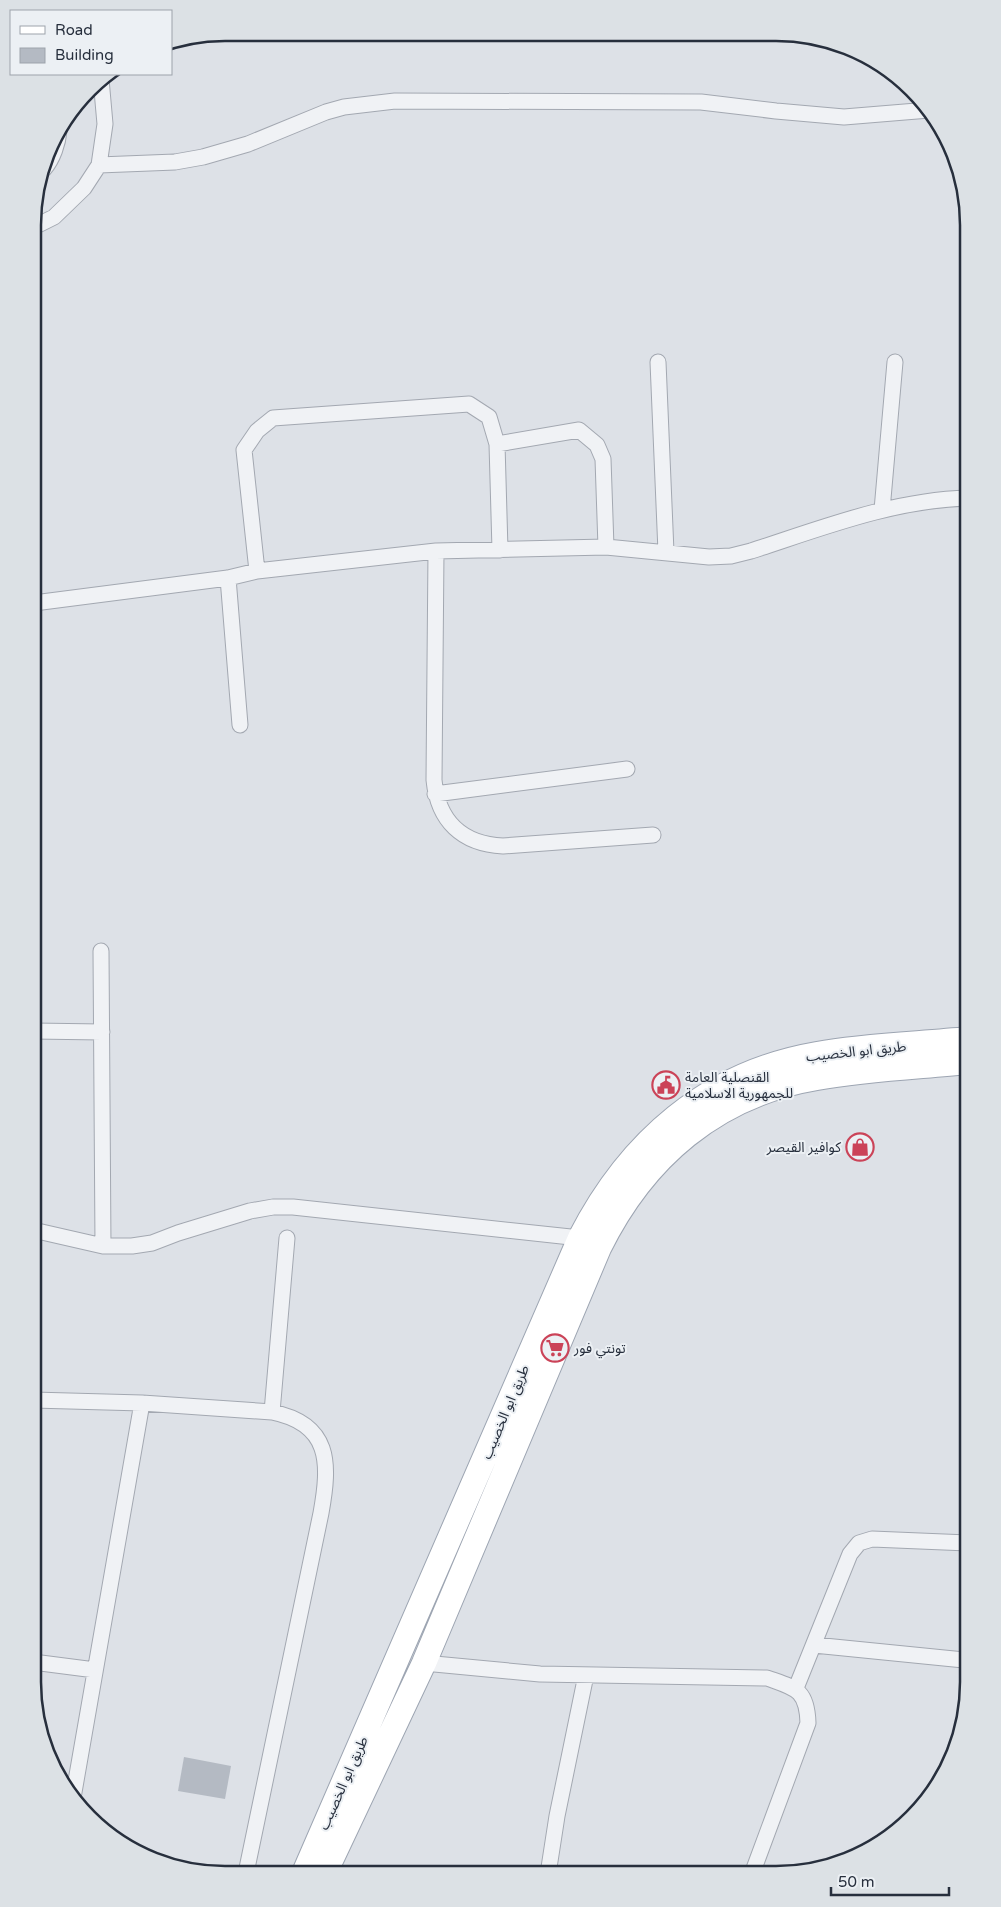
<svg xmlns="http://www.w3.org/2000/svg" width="1001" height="1907" font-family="'Varela Round','Noto Sans Arabic',sans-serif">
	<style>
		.building { fill: #b4bac3 }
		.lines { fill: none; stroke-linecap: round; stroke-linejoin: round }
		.street-casing { stroke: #a3a8b1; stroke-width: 17 }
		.primary-casing { stroke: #9da5b2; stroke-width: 26 }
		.street { stroke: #f0f2f5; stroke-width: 15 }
		.primary { stroke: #fff; stroke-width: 24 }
		.labels { text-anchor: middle; stroke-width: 4; stroke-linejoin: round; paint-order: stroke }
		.street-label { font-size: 14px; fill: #272f3d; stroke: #ecf0f4 }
		.poi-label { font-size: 14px; fill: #272f3d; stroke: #ecf0f4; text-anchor: start }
		.rim { fill: none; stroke: #272f3d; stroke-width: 2.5 }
	</style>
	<rect width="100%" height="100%" fill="#dde1e7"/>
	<!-- building -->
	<path class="building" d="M 184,1757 L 231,1766 L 225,1799 L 178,1791 Z"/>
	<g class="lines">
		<!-- street casing -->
		<g class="street-casing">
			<path id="street" d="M 99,165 L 175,162 L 203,157 L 248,144 L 326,112 L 344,107 L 395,101 L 701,102 L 776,111 L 844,117 L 929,110
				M 44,169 C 53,159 58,143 59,131
				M 34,227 L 54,217 L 84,188 L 99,165 L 105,124 L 101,79
				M 658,362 L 666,552
				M 497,444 L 579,430 L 597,445 L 603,459 L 606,547
				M 882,510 L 895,362
				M 436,551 L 434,780 C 438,821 462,844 503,846 L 653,835
				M 257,571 L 244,450 L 257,431 L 273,418 L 469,404 L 489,417 L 497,444 L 500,550
				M 228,578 L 240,725
				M 34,603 L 228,578 L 257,571 L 436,551 L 606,547 L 709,557 L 731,556 L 751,551 C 822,528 893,500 968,498
				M 435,794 L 627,769
				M 101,951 L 103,1246
				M 33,1031 L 102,1032
				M 33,1230 L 103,1246 L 132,1246 L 152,1243 L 178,1233 L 250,1211 L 273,1207 L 293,1207 L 580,1238
				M 33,1400 L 142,1403 L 272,1412 C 331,1424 330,1463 321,1513 L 246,1873
				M 272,1412 L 287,1238
				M 814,1645 L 964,1660
				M 33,1662 L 95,1670
				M 424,1663 L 540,1674 L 767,1678 C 795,1688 807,1689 808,1723 L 752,1874
				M 796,1688 L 850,1554 L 859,1543 L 872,1539 L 968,1543
				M 73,1798 L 142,1403
				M 548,1874 L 557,1816 L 586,1675"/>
		</g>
		<!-- primary casing -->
		<g class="primary-casing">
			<path id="primary" d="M 304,1873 L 580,1238 C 629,1142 707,1073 817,1054 C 866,1045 918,1044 968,1039
				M 325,1873 L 424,1663 L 599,1248 C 644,1157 716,1095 817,1078 C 867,1069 918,1067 968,1062"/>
		</g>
		<!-- street -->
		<use href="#street" class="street"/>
		<!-- primary -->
		<use href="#primary" class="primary"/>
	</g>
	<!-- icons -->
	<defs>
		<g id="civic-ring" transform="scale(1.4375)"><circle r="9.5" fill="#ecf0f4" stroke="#cb4358" stroke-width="1.5"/><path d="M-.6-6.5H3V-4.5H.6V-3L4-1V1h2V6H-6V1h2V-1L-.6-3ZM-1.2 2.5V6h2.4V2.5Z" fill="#cb4358"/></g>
		<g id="shop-ring" transform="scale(1.4375)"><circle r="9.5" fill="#ecf0f4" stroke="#cb4358" stroke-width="1.5"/><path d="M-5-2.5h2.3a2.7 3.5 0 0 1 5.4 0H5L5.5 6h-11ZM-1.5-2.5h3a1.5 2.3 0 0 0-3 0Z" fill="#cb4358"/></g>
		<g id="supermarket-ring" transform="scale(1.4375)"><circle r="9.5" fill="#ecf0f4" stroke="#cb4358" stroke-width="1.5"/><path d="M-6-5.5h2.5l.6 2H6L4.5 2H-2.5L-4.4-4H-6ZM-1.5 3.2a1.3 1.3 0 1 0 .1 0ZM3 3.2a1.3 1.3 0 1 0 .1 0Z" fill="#cb4358"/></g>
	</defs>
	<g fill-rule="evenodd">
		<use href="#civic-ring" x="666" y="1085"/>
		<use href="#shop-ring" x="860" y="1147"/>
		<use href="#supermarket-ring" x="555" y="1348"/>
	</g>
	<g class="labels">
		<!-- street labels -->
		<g class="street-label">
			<text transform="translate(856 1051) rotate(-6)" y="5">طريق ابو الخصيب</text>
			<text transform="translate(505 1412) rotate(-67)" y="5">طريق ابو الخصيب</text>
			<text transform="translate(343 1783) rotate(-66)" y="5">طريق ابو الخصيب</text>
		</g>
		<!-- poi labels -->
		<g class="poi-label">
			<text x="685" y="1082">القنصلية العامة<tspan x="685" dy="16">للجمهورية الاسلامية</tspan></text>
			<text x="841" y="1152" text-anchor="end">كوافير القيصر</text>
			<text x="574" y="1353">تونتي فور</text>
		</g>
	</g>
	<!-- crop -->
	<path d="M0 0H1001V1907H0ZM225 41H776A184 184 0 0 1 960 225V1682A184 184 0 0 1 776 1866H225A184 184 0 0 1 41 1682V225A184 184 0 0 1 225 41Z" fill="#dce1e5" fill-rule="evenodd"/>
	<path class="rim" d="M225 41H776A184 184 0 0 1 960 225V1682A184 184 0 0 1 776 1866H225A184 184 0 0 1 41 1682V225A184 184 0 0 1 225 41Z"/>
	<!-- legend -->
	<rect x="10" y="10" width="162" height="65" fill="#ecf0f4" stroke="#9da3ab"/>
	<rect x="20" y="26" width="25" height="8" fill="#ffffff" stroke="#9da3ab"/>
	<text x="55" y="35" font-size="15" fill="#272f3d">Road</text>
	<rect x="20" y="48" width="25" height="15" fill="#b4bac3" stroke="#9da3ab"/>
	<text x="55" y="60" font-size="15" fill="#272f3d">Building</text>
	<!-- scale -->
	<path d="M831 1887v8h118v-8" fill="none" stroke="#272f3d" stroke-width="2.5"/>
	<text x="838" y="1887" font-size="15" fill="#272f3d" stroke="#ecf0f4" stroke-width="4" paint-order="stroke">50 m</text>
</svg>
